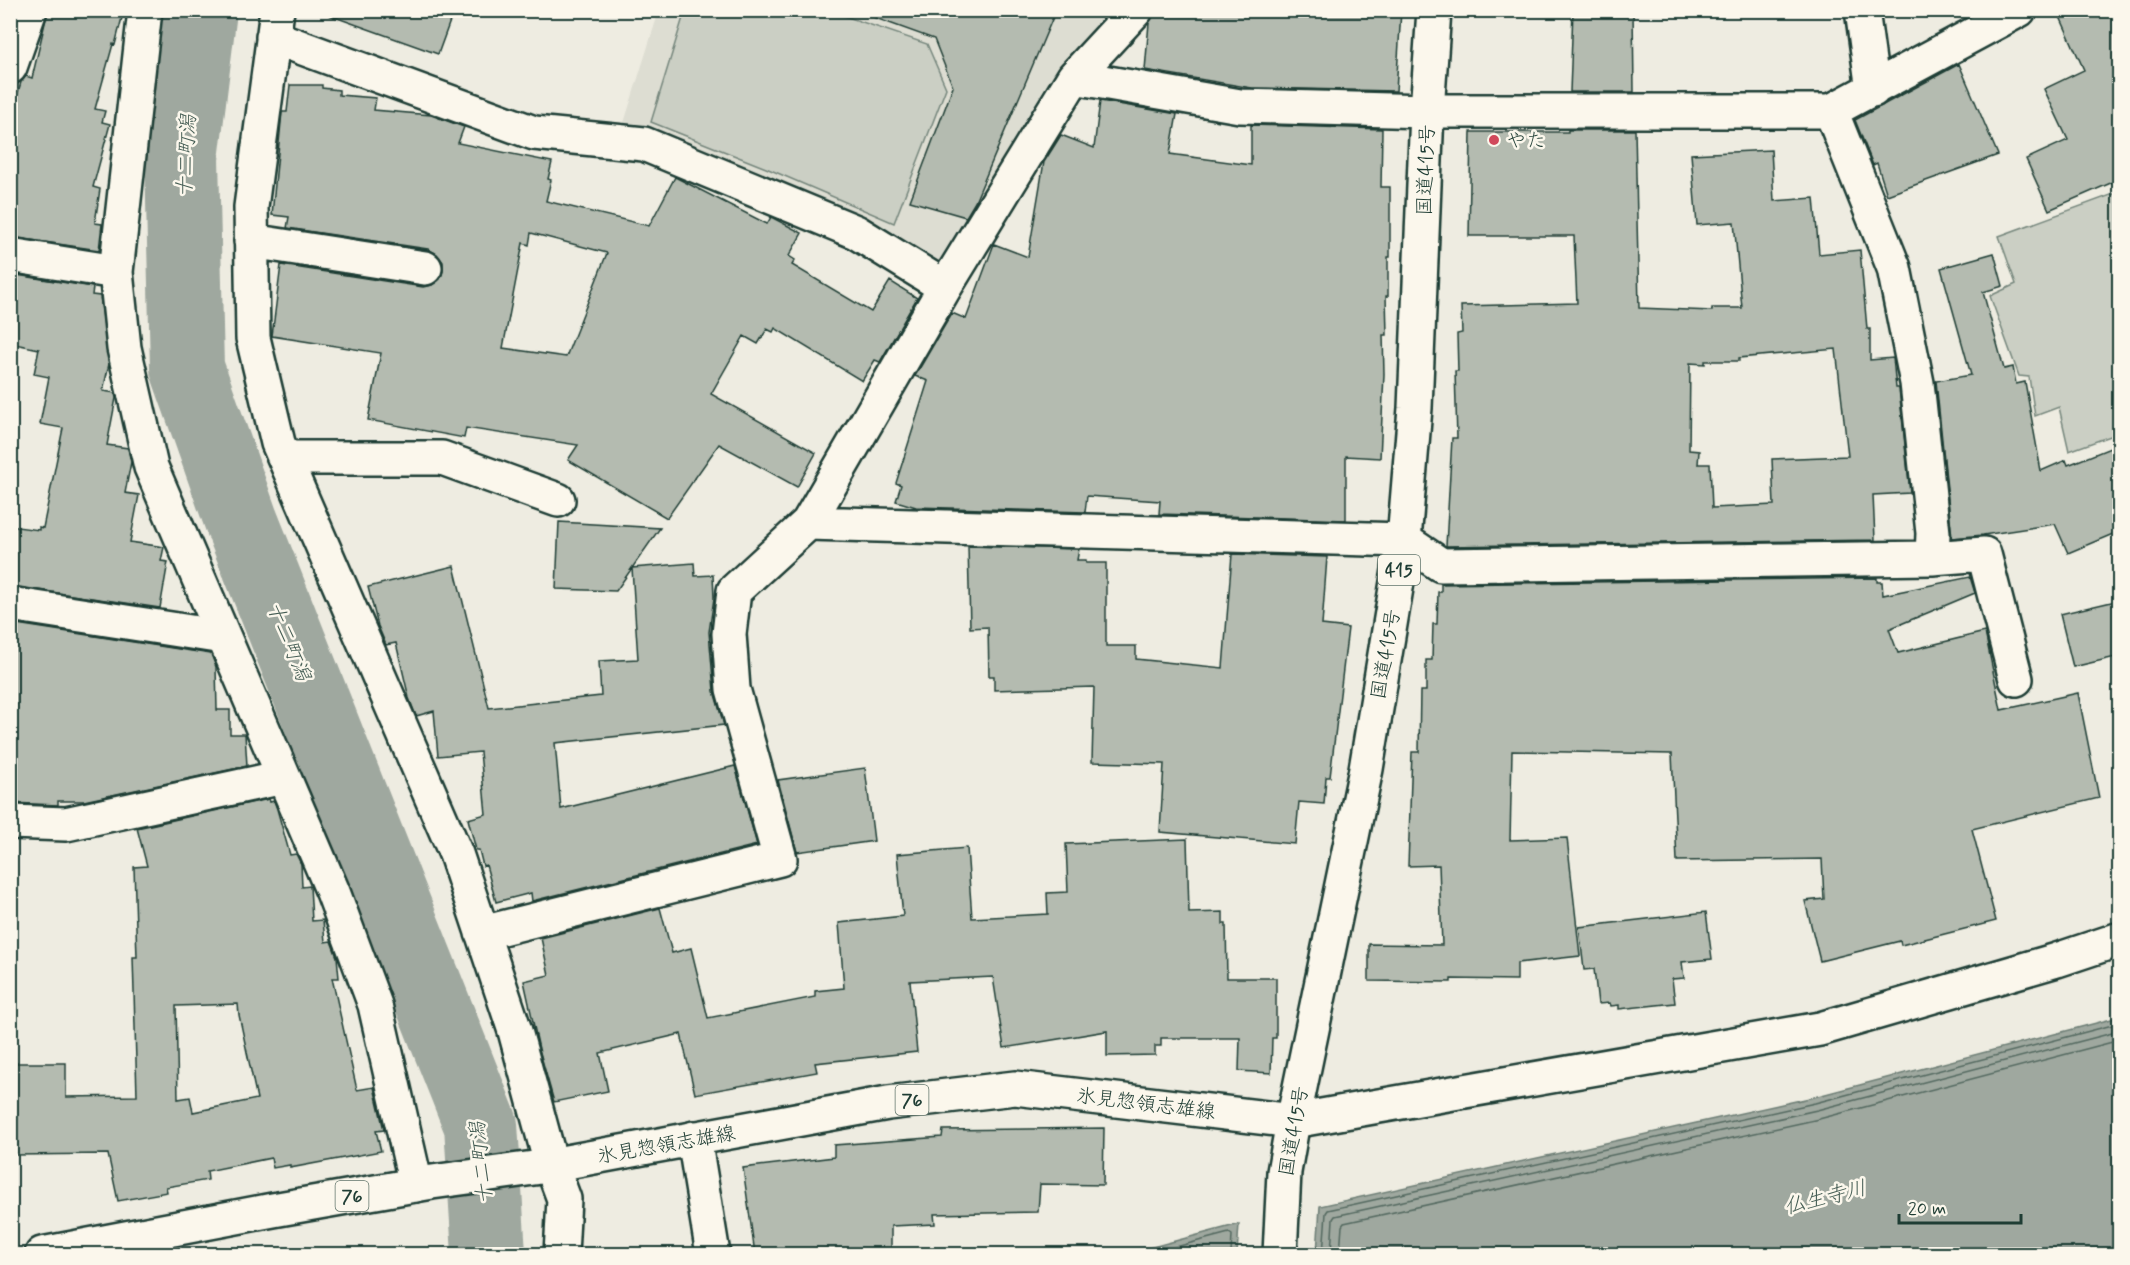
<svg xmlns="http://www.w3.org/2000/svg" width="2130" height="1265" font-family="Mynerve,'Klee One',sans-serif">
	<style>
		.built { fill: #ddddd2 }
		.green { fill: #cbcfc4; stroke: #75867c; stroke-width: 1.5 }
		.water { fill: #9fa89f; stroke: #6c7d74; stroke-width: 1.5 }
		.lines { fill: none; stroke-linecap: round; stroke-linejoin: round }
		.shore { stroke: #52685f; stroke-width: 1.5 }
		.river { stroke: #9fa89f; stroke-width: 74 }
		.building { fill: #b4bbb0; stroke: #1f3d34; stroke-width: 1.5; fill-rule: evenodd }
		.minor-casing { stroke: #1f3d34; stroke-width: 38 }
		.major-casing { stroke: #1f3d34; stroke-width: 38 }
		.highway-casing { stroke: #1f3d34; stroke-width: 38 }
		.minor { stroke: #fbf7ec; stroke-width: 33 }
		.major { stroke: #fbf7ec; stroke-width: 33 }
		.highway { stroke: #fbf7ec; stroke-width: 33 }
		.poi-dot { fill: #d1495b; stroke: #fbf7ec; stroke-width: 2 }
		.labels { text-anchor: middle; stroke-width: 5; stroke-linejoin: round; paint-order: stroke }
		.shield { fill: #fbf7ec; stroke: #61756b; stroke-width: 1.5 }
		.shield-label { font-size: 18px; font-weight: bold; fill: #1f3d34 }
		.poi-label { font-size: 20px; fill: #1f3d34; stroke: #fbf7ec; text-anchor: start }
		.street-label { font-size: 20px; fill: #1f3d34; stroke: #fbf7ec }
		.water-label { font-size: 21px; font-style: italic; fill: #455d54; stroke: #fbf7ec }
	</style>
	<rect width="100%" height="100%" fill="#eeece1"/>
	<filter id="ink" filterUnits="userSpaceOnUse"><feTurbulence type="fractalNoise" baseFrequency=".0167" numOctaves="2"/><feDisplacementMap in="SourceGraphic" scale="12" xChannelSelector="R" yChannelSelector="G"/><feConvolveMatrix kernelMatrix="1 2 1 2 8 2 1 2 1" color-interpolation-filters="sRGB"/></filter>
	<g filter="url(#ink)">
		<!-- built -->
		<path class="built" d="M 659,11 L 1114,11 L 1080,55 L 1044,88 L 999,174 L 944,264 L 886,233 L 623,126 Z"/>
		<!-- green -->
		<path class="green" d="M 685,11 L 752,11 L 768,15 L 770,11 L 830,11 L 927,44 L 946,88 L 894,223 L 766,168 L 651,122 Z
			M 2119,192 L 2119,433 L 2069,451 L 2059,407 L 2035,416 L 2029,377 L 2019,376 L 1990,296 L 2016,284 L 1999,236 Z"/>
		<!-- water -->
		<path class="water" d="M 2119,1017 L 2119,1254 L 1317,1254 L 1320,1206 L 1814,1097 Z
			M 1239,1224 L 1237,1254 L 1126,1254 Z"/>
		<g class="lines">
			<!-- shore -->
			<path class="shore" d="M 1149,1254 L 1229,1233 L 1232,1235 L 1231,1254
				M 1323,1254 L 1326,1213 L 1328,1210 L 1815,1103 L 2120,1023
				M 1331,1254 L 1333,1219 L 1335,1216 L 1817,1110 L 2120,1031
				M 1340,1254 L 1342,1226 L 1344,1223 L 1819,1119 L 2120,1040"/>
			<!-- river -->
			<path class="river" d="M 200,10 L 182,158 L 187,368 L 242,523 L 481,1125 L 489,1254"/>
		</g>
		<!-- building -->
		<path class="building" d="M 48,10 L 124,10 L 115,45 L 113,44 L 95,109 L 105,111 L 102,122 L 110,124 L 93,187 L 100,189 L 95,223 L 102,224 L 99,250 L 10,237 L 10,120 L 21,82 L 26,76 L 32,78 Z
			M 330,10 L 454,10 L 438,54 L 329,15 Z
			M 868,10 L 1056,10 L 975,202 L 966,217 L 910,201 L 953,87 L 934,39 L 867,15 Z
			M 1154,10 L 1401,10 L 1396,91 L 1252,88 L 1145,70 L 1149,23 Z
			M 1573,10 L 1633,10 L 1634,92 L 1570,92 Z
			M 2057,10 L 2120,10 L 2120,179 L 2049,210 L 2026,159 L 2068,140 L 2044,89 L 2084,70 Z
			M 1959,64 L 1998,155 L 1887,195 L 1877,163 L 1873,165 L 1855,120 Z
			M 290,85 L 322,85 L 322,88 L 339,90 L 339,95 L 376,98 L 374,110 L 431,115 L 464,127 L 458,143 L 552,162 L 548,179 L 551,180 L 546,201 L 649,226 L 675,177 L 767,224 L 771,217 L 802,233 L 789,256 L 795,260 L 792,265 L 871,312 L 890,281 L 917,298 L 880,362 L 875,360 L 862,381 L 775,328 L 773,332 L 767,329 L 758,344 L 744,336 L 711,394 L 816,453 L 797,487 L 719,444 L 667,518 L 568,460 L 578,445 L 466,428 L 464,438 L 368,420 L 381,353 L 272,336 L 281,265 L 423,287 L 432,285 L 440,279 L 443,271 L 443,262 L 437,254 L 428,249 L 287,228 L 289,217 L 272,215 L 282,112 L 287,112 ZM 531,233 L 607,253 L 566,357 L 503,348 L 523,243 L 529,245 Z
			M 1100,101 L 1177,114 L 1170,154 L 1251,165 L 1251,125 L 1382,129 L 1381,187 L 1390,187 L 1390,257 L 1388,257 L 1388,296 L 1386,296 L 1387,335 L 1383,335 L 1384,374 L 1380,458 L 1346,456 L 1346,520 L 1159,514 L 1160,501 L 1087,496 L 1085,512 L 916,507 L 896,501 L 901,485 L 896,483 L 928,381 L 915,376 L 952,313 L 966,319 L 994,244 L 1028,257 L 1044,162 L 1061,135 L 1094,148 Z
			M 1568,130 L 1635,130 L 1639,308 L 1712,311 L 1712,308 L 1742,308 L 1734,222 L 1697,225 L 1691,154 L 1771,150 L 1774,201 L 1814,198 L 1819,254 L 1860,250 L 1867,329 L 1870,329 L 1870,360 L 1893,358 L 1896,388 L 1899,388 L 1910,493 L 1873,495 L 1875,540 L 1446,546 L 1452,438 L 1457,438 L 1455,371 L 1458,371 L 1457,334 L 1462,333 L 1461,306 L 1577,303 L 1574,236 L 1469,236 L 1471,132 L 1568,132 ZM 1836,349 L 1848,456 L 1772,459 L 1774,505 L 1712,508 L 1710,464 L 1698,464 L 1699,451 L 1689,450 L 1690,363 L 1705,364 L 1705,361 L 1739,361 L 1739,358 Z
			M 1994,253 L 2003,286 L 1983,292 L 2004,369 L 2013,367 L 2016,384 L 2025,382 L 2041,471 L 2066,460 L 2068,465 L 2120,444 L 2120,531 L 2068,553 L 2055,524 L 1983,535 L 1952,538 L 1936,381 L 1971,375 L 1941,268 Z
			M 10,274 L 93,287 L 92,295 L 100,296 L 109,364 L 103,391 L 115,393 L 116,398 L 107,445 L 128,448 L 131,462 L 125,493 L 139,495 L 130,542 L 164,547 L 161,561 L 168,562 L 160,608 L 10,586 L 10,526 L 39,530 L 39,527 L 43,528 L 63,428 L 40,424 L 49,377 L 34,374 L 39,349 L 10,343 Z
			M 559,522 L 660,528 L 616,591 L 556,589 Z
			M 968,546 L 1079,549 L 1077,560 L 1086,560 L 1086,563 L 1106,563 L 1106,646 L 1136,646 L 1136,659 L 1223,668 L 1232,554 L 1327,557 L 1322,625 L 1348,628 L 1330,777 L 1326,777 L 1324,804 L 1299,802 L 1295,844 L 1160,832 L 1164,764 L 1092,762 L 1094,687 L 994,690 L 994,676 L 989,676 L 988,627 L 970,628 Z
			M 694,563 L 695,576 L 713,575 L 714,598 L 709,632 L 714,691 L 724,725 L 555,743 L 561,809 L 735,766 L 757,845 L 532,901 L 531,893 L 496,902 L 486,865 L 483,866 L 479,850 L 476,850 L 468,819 L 486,814 L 480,752 L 438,756 L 434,711 L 416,716 L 409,698 L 396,643 L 386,645 L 378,626 L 368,587 L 454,566 L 489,708 L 601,696 L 599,661 L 638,659 L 632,568 Z
			M 1970,577 L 1975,593 L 1889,629 L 1898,653 L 1985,632 L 2001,710 L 2078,693 L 2099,798 L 1972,829 L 1996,921 L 1901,945 L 1900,941 L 1820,961 L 1805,901 L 1824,899 L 1822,859 L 1677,861 L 1672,754 L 1512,751 L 1510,840 L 1567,838 L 1580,956 L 1517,963 L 1517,980 L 1451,979 L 1451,982 L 1369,981 L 1369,944 L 1442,945 L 1439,865 L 1408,866 L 1412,752 L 1419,752 L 1420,691 L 1426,691 L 1426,660 L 1432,660 L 1433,624 L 1437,624 L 1438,592 L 1441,592 L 1441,584 L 1877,578 L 1877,582 L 1882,582 L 1883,595 Z
			M 2120,600 L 2120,656 L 2073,667 L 2060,614 Z
			M 10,623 L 211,654 L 216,667 L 217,710 L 230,710 L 230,734 L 245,734 L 247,766 L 84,801 L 58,801 L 58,805 L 10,803 Z
			M 865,768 L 874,841 L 797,852 L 778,780 Z
			M 269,799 L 270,802 L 274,801 L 277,809 L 290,855 L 296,854 L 301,864 L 302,887 L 310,886 L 312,921 L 323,920 L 325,942 L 331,941 L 337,957 L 339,978 L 332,978 L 357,1090 L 374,1087 L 384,1130 L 376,1131 L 381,1151 L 290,1168 L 290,1165 L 273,1168 L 271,1158 L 207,1171 L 208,1180 L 166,1187 L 167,1192 L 118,1201 L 108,1154 L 13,1155 L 12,1063 L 66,1063 L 66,1097 L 137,1096 L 133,957 L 137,957 L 134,867 L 147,866 L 137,828 ZM 238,1004 L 239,1015 L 257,1099 L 193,1112 L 190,1097 L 178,1099 L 176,1006 Z
			M 1187,839 L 1189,913 L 1223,912 L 1223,924 L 1226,924 L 1227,978 L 1276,978 L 1276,1038 L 1272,1038 L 1271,1073 L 1239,1071 L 1240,1038 L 1161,1038 L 1161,1046 L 1155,1046 L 1155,1055 L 1107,1056 L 1107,1031 L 1004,1048 L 993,977 L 910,981 L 917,1052 L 815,1063 L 817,1072 L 695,1094 L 681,1034 L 600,1053 L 608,1091 L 554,1102 L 539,1049 L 524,981 L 549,975 L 541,938 L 660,908 L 672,953 L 691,948 L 708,1018 L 815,997 L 815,991 L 844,988 L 839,923 L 903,916 L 897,854 L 967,848 L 972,918 L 1048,914 L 1047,893 L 1068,892 L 1066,844 Z
			M 1706,912 L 1712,959 L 1682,962 L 1684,978 L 1672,979 L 1675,1003 L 1619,1009 L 1619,1005 L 1611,1006 L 1610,1003 L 1598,1004 L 1594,969 L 1584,970 L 1579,927 Z
			M 1104,1128 L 1103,1185 L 1040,1184 L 1038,1212 L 934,1214 L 935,1224 L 891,1226 L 891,1254 L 755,1254 L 743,1168 L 834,1157 L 834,1145 L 942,1137 L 943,1130 Z"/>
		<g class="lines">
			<!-- minor casing -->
			<g class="minor-casing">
				<path id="minor" d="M 145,10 L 116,272 L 124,348 L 151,467 L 333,892 L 375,1005 L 416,1185
					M 277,10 L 251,207 L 253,338 L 278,443 L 456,854 L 515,1031 L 551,1164 L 564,1199 L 561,1254
					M 1862,10 L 1873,90
					M 273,37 L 534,133 L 644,144 L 856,232 L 945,287
					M 10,67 L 30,10
					M 1074,77 L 1240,106 L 1427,111 L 1831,111 L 2019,10
					M 251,241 L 425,268
					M 10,255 L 116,272
					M 285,458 L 442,458 L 558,500
					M 808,523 L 1404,540 L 1441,565 L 1932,558 L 1933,533 L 1917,383 L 1894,268 L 1831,111
					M 1932,558 L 1984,554 L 2016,679
					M 10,604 L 223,637
					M 10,822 L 66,824 L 283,777
					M 482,933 L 780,859 L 733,689 L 729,634 L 734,591 L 808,523 L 945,287 L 1074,77 L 1136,10
					M 1293,1121 L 1820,1029 L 2057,960 L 2120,939
					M 694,1138 L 713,1254"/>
			</g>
			<!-- major casing -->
			<g class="major-casing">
				<path id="major" d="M 42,1254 L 273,1210 L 432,1182 L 534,1168 L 888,1103 L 1015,1088 L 1293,1121"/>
			</g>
			<!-- highway casing -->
			<g class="highway-casing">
				<path id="highway" d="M 1280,1254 L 1284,1172 L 1293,1121 L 1366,769 L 1404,540 L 1415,408 L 1427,111 L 1434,10"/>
			</g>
			<!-- minor -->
			<use href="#minor" class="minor"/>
			<!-- major -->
			<use href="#major" class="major"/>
			<!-- highway -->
			<use href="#highway" class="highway"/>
		</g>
	</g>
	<!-- markers -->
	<circle class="poi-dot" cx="1494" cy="140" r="6"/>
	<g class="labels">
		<!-- shield labels -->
		<g class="shield">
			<rect x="1378" y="555" width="42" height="30" rx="4.5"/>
			<rect x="895.5" y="1085" width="33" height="30" rx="4.5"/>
			<rect x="335.5" y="1181" width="33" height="30" rx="4.5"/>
		</g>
		<g class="shield-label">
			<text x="1399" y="576">415</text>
			<text x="912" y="1106">76</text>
			<text x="352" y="1202">76</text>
		</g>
		<!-- poi labels -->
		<g class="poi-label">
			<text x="1506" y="147">やた</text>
		</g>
		<!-- street labels -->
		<g class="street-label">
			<text transform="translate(1425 170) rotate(-88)" y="7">国道415号</text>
			<text transform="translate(1385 654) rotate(-80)" y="7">国道415号</text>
			<text transform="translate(1146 1103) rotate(7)" y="7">氷見惣領志雄線</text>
			<text transform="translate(1293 1131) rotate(-80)" y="7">国道415号</text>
			<text transform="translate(666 1144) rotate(-10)" y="7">氷見惣領志雄線</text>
		</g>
		<!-- water labels -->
		<g class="water-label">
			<text transform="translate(186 156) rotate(-87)" y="7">十二町潟</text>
			<text transform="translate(289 641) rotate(68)" y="7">十二町潟</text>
			<text transform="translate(481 1163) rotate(-96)" y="7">十二町潟</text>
			<text transform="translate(1825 1197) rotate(-14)" y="7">仏生寺川</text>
		</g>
	</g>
	<!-- margin -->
	<rect width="2130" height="1265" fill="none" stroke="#fbf7ec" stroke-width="36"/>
	<rect x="18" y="18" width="2094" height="1229" fill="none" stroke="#1f3d34" stroke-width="2" filter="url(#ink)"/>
	<!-- scale -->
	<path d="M1899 1214v9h122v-9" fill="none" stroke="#1f3d34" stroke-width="3"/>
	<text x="1908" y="1214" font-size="18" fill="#1f3d34" stroke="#fbf7ec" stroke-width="4.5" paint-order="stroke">20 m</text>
</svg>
